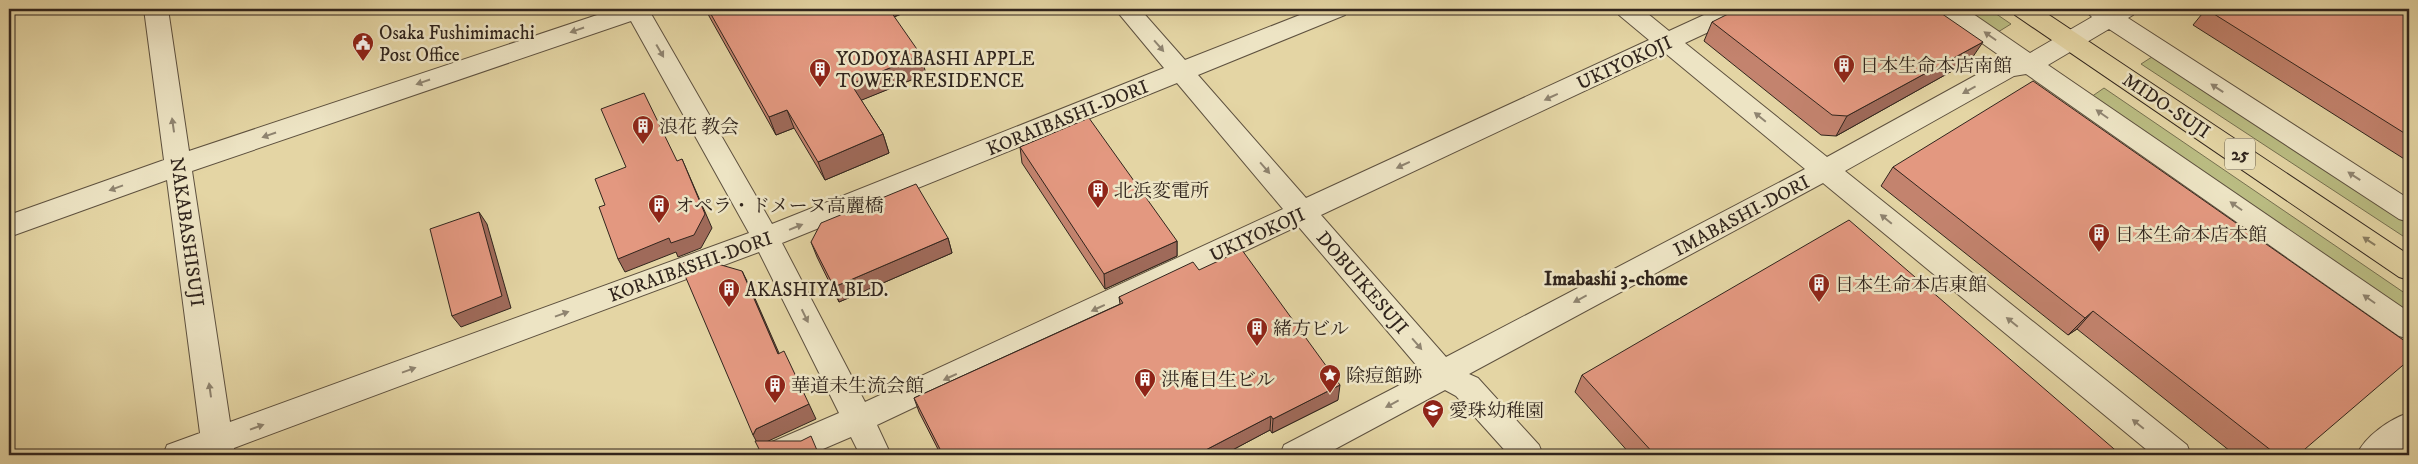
<svg xmlns="http://www.w3.org/2000/svg" width="2418" height="464" font-family="'IM FELL DW Pica','Noto Serif JP',serif">
	<style>
		.green { fill: #babc82; stroke: #767050 }
		.lines { fill: none; stroke-linecap: round; stroke-linejoin: round }
		.street-casing { stroke: #5e513f; stroke-width: 2 }
		.highway-casing { stroke: #31251d; stroke-width: 2 }
		.street { fill: #ede4c4; fill-rule: evenodd }
		.highway { fill: #e4d5a4; fill-rule: evenodd }
		.wall { fill: #c3836e; stroke: #31251d }
		.shaded-wall { fill: #9f6a5a; stroke: #31251d }
		.building { fill: #e39880; stroke: #31251d }
		.oneway { fill: #8f8470 }
		.oneway2 { fill: #8a7d60 }
		.labels { text-anchor: middle; stroke-width: 5; stroke-linejoin: round; paint-order: stroke }
		.shield { fill: #ede4c4; stroke: #695e4f; stroke-width: 1 }
		.shield-label { font-size: 18px; font-weight: bold; fill: #31251d }
		.poi-label { font-size: 19px; fill: #31251d; stroke: #ede4c4; text-anchor: start }
		.street-label { font-size: 19px; fill: #31251d; stroke: #ede4c4 }
		.neighbourhood-label { font-size: 20px; font-weight: bold; fill: #31251d; stroke: #ede4c4 }
	</style>
	<rect width="100%" height="100%" fill="#e4d5a4"/>
	<filter id="stains"><feTurbulence type="fractalNoise" baseFrequency=".004" numOctaves="4"/><feColorMatrix values="0 0 0 0 .2 0 0 0 0 .09 0 0 0 0 .02 0 0 0 .5 -.17"/></filter>
	<radialGradient id="worn" r=".72"><stop offset=".6" stop-color="#630" stop-opacity="0"/><stop offset="1" stop-color="#630" stop-opacity=".3"/></radialGradient>
	<!-- green -->
	<path class="green" d="M 1964,9 L 1989,9 L 2011,24 L 1998,32 Z
		M 2155,55 L 2409,220 L 2409,240 L 2141,64 Z
		M 2104,88 L 2409,296 L 2409,317 L 2091,97 Z"/>
	<g class="lines">
		<!-- street casing -->
		<g class="street-casing">
			<path id="street" d="M 144,9 L 168,9 L 189,151 L 615,9 L 652,9 L 650,12 L 772,224 L 1164,68 L 1115,9 L 1140,9 L 1185,60 L 1315,9 L 1349,9 L 1345,15 L 1198,75 L 1306,198 L 1649,40 L 1619,15 L 1615,9 L 1642,9 L 1669,31 L 1717,9 L 1749,9 L 1745,15 L 1685,43 L 1827,157 L 1998,63 L 2006,60 L 1942,15 L 1938,9 L 1966,9 L 2030,53 L 2092,17 L 2084,9 L 2137,9 L 2133,15 L 2128,18 L 2409,199 L 2409,222 L 2399,219 L 2109,29 L 2048,65 L 2409,312 L 2409,339 L 2399,336 L 2026,74 L 2014,76 L 1845,171 L 2187,445 L 2191,455 L 2153,455 L 1823,183 L 1469,374 L 1478,378 L 1539,445 L 1543,455 L 1509,455 L 1456,396 L 1445,390 L 1324,455 L 1280,455 L 1284,445 L 1423,373 L 1298,226 L 877,425 L 891,455 L 860,455 L 851,437 L 809,455 L 761,455 L 765,445 L 839,413 L 759,252 L 234,448 L 234,455 L 163,455 L 167,445 L 200,433 L 167,180 L 9,237 L 9,215 L 164,160 ZM 631,21 L 749,233 L 230,422 L 192,171 ZM 1665,53 L 1805,169 L 1446,357 L 1321,215 ZM 1177,83 L 1283,209 L 865,402 L 782,243 Z
				M 2409,413 L 2409,444 L 2395,455 L 2357,455 C 2364,437 2391,418 2409,413 Z"/>
		</g>
		<!-- highway casing -->
		<g class="highway-casing">
			<path id="highway" d="M 2011,9 L 2040,9 L 2409,255 L 2409,280 L 2399,277 L 2015,15 Z"/>
		</g>
		<!-- street -->
		<use href="#street" class="street"/>
		<!-- highway -->
		<use href="#highway" class="highway"/>
	</g>
	<!-- wall -->
	<path class="wall" d="M 706,9 L 914,9 L 894,17 L 926,74 L 861,100 L 883,134 L 889,153 L 825,180 L 794,128 L 776,135 L 709,16 Z
		M 2206,9 L 2409,9 L 2409,162 L 2193,25 Z
		M 1712,22 L 1970,61 L 1836,136 L 1821,135 L 1704,41 Z
		M 1020,147 L 1177,241 L 1177,256 L 1105,289 L 1022,163 Z
		M 1893,167 L 2298,455 L 2235,455 L 2077,329 L 2068,335 L 1881,186 Z
		M 948,238 L 952,253 L 839,302 L 817,257 L 811,242 Z
		M 1199,270 L 1338,400 L 1272,433 L 1270,430 L 1223,455 L 941,455 L 919,412 L 914,398 L 1120,304 L 1119,297 Z
		M 1582,375 L 2121,455 L 1631,455 L 1575,392 Z"/>
	<!-- shaded-wall -->
	<path class="shaded-wall" d="M 885,9 L 914,9 L 888,19 Z
		M 1983,42 L 1970,61 L 1836,136 L 1847,116 Z
		M 921,55 L 926,74 L 857,102 L 851,84 Z
		M 787,110 L 794,128 L 776,135 L 769,117 Z
		M 883,134 L 889,153 L 825,180 L 818,162 Z
		M 682,159 L 712,228 L 701,248 L 678,257 L 676,252 L 625,272 L 618,259 Z
		M 479,212 L 487,224 L 511,308 L 461,327 L 452,316 Z
		M 948,238 L 952,253 L 839,302 L 834,287 Z
		M 1177,241 L 1177,256 L 1105,289 L 1104,274 Z
		M 742,271 L 750,287 L 786,369 L 778,354 Z
		M 2093,311 L 2077,329 L 2068,335 L 2085,318 Z
		M 1340,385 L 1338,400 L 1272,433 L 1273,419 Z
		M 809,404 L 816,419 L 764,443 L 761,450 L 753,435 L 756,429 Z
		M 1271,416 L 1270,430 L 1223,455 L 1196,455 Z"/>
	<!-- building -->
	<path class="building" d="M 708,9 L 889,9 L 921,55 L 851,84 L 883,134 L 818,162 L 787,110 L 769,117 Z
		M 1738,9 L 1935,9 L 1983,42 L 1847,116 L 1832,115 L 1712,22 Z
		M 2206,9 L 2409,9 L 2409,136 Z
		M 2033,81 L 2409,344 L 2409,360 L 2298,455 L 2277,455 L 2093,311 L 2085,318 L 1893,167 Z
		M 644,93 L 677,161 L 682,159 L 705,214 L 694,235 L 671,243 L 669,238 L 618,259 L 599,207 L 605,205 L 595,179 L 626,167 L 601,109 Z
		M 1089,118 L 1177,241 L 1104,274 L 1020,147 Z
		M 916,184 L 948,238 L 834,287 L 811,242 L 821,223 Z
		M 479,212 L 502,296 L 452,316 L 430,229 Z
		M 1849,220 L 2121,455 L 1655,455 L 1582,375 Z
		M 1242,250 L 1340,385 L 1273,419 L 1271,416 L 1196,455 L 943,455 L 914,398 L 1123,303 L 1119,297 L 1193,262 L 1199,270 Z
		M 697,258 L 742,271 L 778,354 L 784,351 L 809,404 L 756,429 L 753,435 L 680,264 Z
		M 811,436 L 819,455 L 762,455 L 755,441 L 801,441 Z"/>
	<!-- one-way arrows -->
	<defs><path id="oneway-solid" d="M-6-.8H1V-3.2L6.5 0L1 3.2V.8H-6Z" transform="scale(1.25)"/></defs>
	<g class="oneway">
		<use href="#oneway-solid" transform="translate(577 30) rotate(161)"/>
		<use href="#oneway-solid" transform="translate(1990 36) rotate(-145)"/>
		<use href="#oneway-solid" transform="translate(1159 46) rotate(49)"/>
		<use href="#oneway-solid" transform="translate(660 51) rotate(60)"/>
		<use href="#oneway-solid" transform="translate(423 82) rotate(161)"/>
		<use href="#oneway-solid" transform="translate(2217 88) rotate(-147)"/>
		<use href="#oneway-solid" transform="translate(1969 90) rotate(151)"/>
		<use href="#oneway-solid" transform="translate(1551 97) rotate(155)"/>
		<use href="#oneway-solid" transform="translate(2102 114) rotate(-145)"/>
		<use href="#oneway-solid" transform="translate(1760 117) rotate(-141)"/>
		<use href="#oneway-solid" transform="translate(173 125) rotate(-98)"/>
		<use href="#oneway-solid" transform="translate(269 135) rotate(161)"/>
		<use href="#oneway-solid" transform="translate(1403 165) rotate(155)"/>
		<use href="#oneway-solid" transform="translate(1265 168) rotate(49)"/>
		<use href="#oneway-solid" transform="translate(2354 176) rotate(-147)"/>
		<use href="#oneway-solid" transform="translate(116 188) rotate(160)"/>
		<use href="#oneway-solid" transform="translate(2236 206) rotate(-145)"/>
		<use href="#oneway-solid" transform="translate(1886 219) rotate(-141)"/>
		<use href="#oneway-solid" transform="translate(796 227) rotate(-22)"/>
		<use href="#oneway-solid" transform="translate(1580 299) rotate(152)"/>
		<use href="#oneway-solid" transform="translate(2369 299) rotate(-145)"/>
		<use href="#oneway-solid" transform="translate(1098 308) rotate(155)"/>
		<use href="#oneway-solid" transform="translate(562 314) rotate(-20)"/>
		<use href="#oneway-solid" transform="translate(805 316) rotate(64)"/>
		<use href="#oneway-solid" transform="translate(2012 322) rotate(-141)"/>
		<use href="#oneway-solid" transform="translate(1417 344) rotate(49)"/>
		<use href="#oneway-solid" transform="translate(409 370) rotate(-20)"/>
		<use href="#oneway-solid" transform="translate(950 377) rotate(155)"/>
		<use href="#oneway-solid" transform="translate(210 390) rotate(-98)"/>
		<use href="#oneway-solid" transform="translate(1392 404) rotate(152)"/>
		<use href="#oneway-solid" transform="translate(2138 424) rotate(-141)"/>
		<use href="#oneway-solid" transform="translate(257 427) rotate(-20)"/>
	</g>
	<use class="oneway2" href="#oneway-solid" transform="translate(2369 241) rotate(-146)"/>
	<!-- icons -->
	<defs>
		<g id="civic-pin" transform="scale(1.125)"><path d="M0 17L-7.5 6A9.5 9.5 0 1 1 7.5 6Z" fill="#8f2418" stroke="#ede4c4"/><path d="M-.6-6.5H3V-4.5H.6V-3L4-1V1h2V6H-6V1h2V-1L-.6-3ZM-1.2 2.5V6h2.4V2.5Z" fill="#fff"/></g>
		<g id="building-pin" transform="scale(1.125)"><path d="M0 17L-7.5 6A9.5 9.5 0 1 1 7.5 6Z" fill="#8f2418" stroke="#ede4c4"/><path d="M-4-6H4V6H1V3H-1V6H-4ZM-2.5-4.3h1.7v1.8h-1.7ZM.8-4.3h1.7v1.8H.8ZM-2.5-1h1.7V.8h-1.7ZM.8-1h1.7V.8H.8Z" fill="#fff"/></g>
		<g id="sight-pin" transform="scale(1.125)"><path d="M0 17L-7.5 6A9.5 9.5 0 1 1 7.5 6Z" fill="#8f2418" stroke="#ede4c4"/><path d="M0-6L1.8-2.2L6-1.7L2.9 1.2L3.7 5.4L0 3.3L-3.7 5.4L-2.9 1.2L-6-1.7L-1.8-2.2Z" fill="#fff"/></g>
		<g id="school-pin" transform="scale(1.125)"><path d="M0 17L-7.5 6A9.5 9.5 0 1 1 7.5 6Z" fill="#8f2418" stroke="#ede4c4"/><path d="M0-5L7-2L0 1L-7-2ZM-4 1L0 2.5L4 1V4Q0 6-4 4Z" fill="#fff"/></g>
	</defs>
	<g fill-rule="evenodd">
		<use href="#civic-pin" x="363" y="43"/>
		<use href="#building-pin" x="1844" y="65"/>
		<use href="#building-pin" x="820" y="69"/>
		<use href="#building-pin" x="643" y="126"/>
		<use href="#building-pin" x="1098" y="190"/>
		<use href="#building-pin" x="659" y="205"/>
		<use href="#building-pin" x="2099" y="234"/>
		<use href="#building-pin" x="1819" y="284"/>
		<use href="#building-pin" x="729" y="289"/>
		<use href="#building-pin" x="1257" y="328"/>
		<use href="#sight-pin" x="1330" y="375"/>
		<use href="#building-pin" x="1145" y="379"/>
		<use href="#building-pin" x="775" y="385"/>
		<use href="#school-pin" x="1433" y="410"/>
	</g>
	<g class="labels">
		<!-- shield labels -->
		<rect class="shield" x="2225" y="138.5" width="30" height="31" rx="4"/>
		<g class="shield-label">
			<text x="2240" y="160">25</text>
		</g>
		<!-- poi labels -->
		<g class="poi-label">
			<text x="379" y="39">Osaka Fushimimachi<tspan x="379" dy="22">Post Office</tspan></text>
			<text x="836" y="65">YODOYABASHI APPLE<tspan x="836" dy="22">TOWER RESIDENCE</tspan></text>
			<text x="1860" y="72">日本生命本店南館</text>
			<text x="659" y="133">浪花 教会</text>
			<text x="1114" y="197">北浜変電所</text>
			<text x="675" y="212">オペラ・ドメーヌ高麗橋</text>
			<text x="2115" y="241">日本生命本店本館</text>
			<text x="1835" y="291">日本生命本店東館</text>
			<text x="745" y="296">AKASHIYA BLD.</text>
			<text x="1273" y="335">緒方ビル</text>
			<text x="1346" y="382">除痘館跡</text>
			<text x="1161" y="386">洪庵日生ビル</text>
			<text x="791" y="392">華道未生流会館</text>
			<text x="1449" y="417">愛珠幼稚園</text>
		</g>
		<!-- street labels -->
		<g class="street-label">
			<text transform="translate(1624 62) rotate(-25)" y="7">UKIYOKOJI</text>
			<text transform="translate(2167 105) rotate(34)" y="7">MIDO-SUJI</text>
			<text transform="translate(1067 117) rotate(-22)" y="7">KORAIBASHI-DORI</text>
			<text transform="translate(1741 215) rotate(-28)" y="7">IMABASHI-DORI</text>
			<text transform="translate(188 232) rotate(82)" y="7">NAKABASHISUJI</text>
			<text transform="translate(1257 234) rotate(-25)" y="7">UKIYOKOJI</text>
			<text transform="translate(690 266) rotate(-20)" y="7">KORAIBASHI-DORI</text>
			<text transform="translate(1363 282) rotate(49)" y="7">DOBUIKESUJI</text>
		</g>
		<!-- neighbourhood labels -->
		<g class="neighbourhood-label">
			<text x="1616" y="285">Imabashi 3-chome</text>
		</g>
	</g>
	<!-- margin -->
	<rect width="2418" height="464" fill="none" stroke="#e4d5a4" stroke-width="30"/>
	<rect x="10" y="10" width="2398" height="444" fill="none" stroke="#31251d" stroke-width="2.5"/>
	<rect x="15" y="15" width="2388" height="434" fill="none" stroke="#31251d"/>
	<rect width="100%" height="100%" filter="url(#stains)"/>
	<rect width="100%" height="100%" fill="url(#worn)"/>
</svg>
